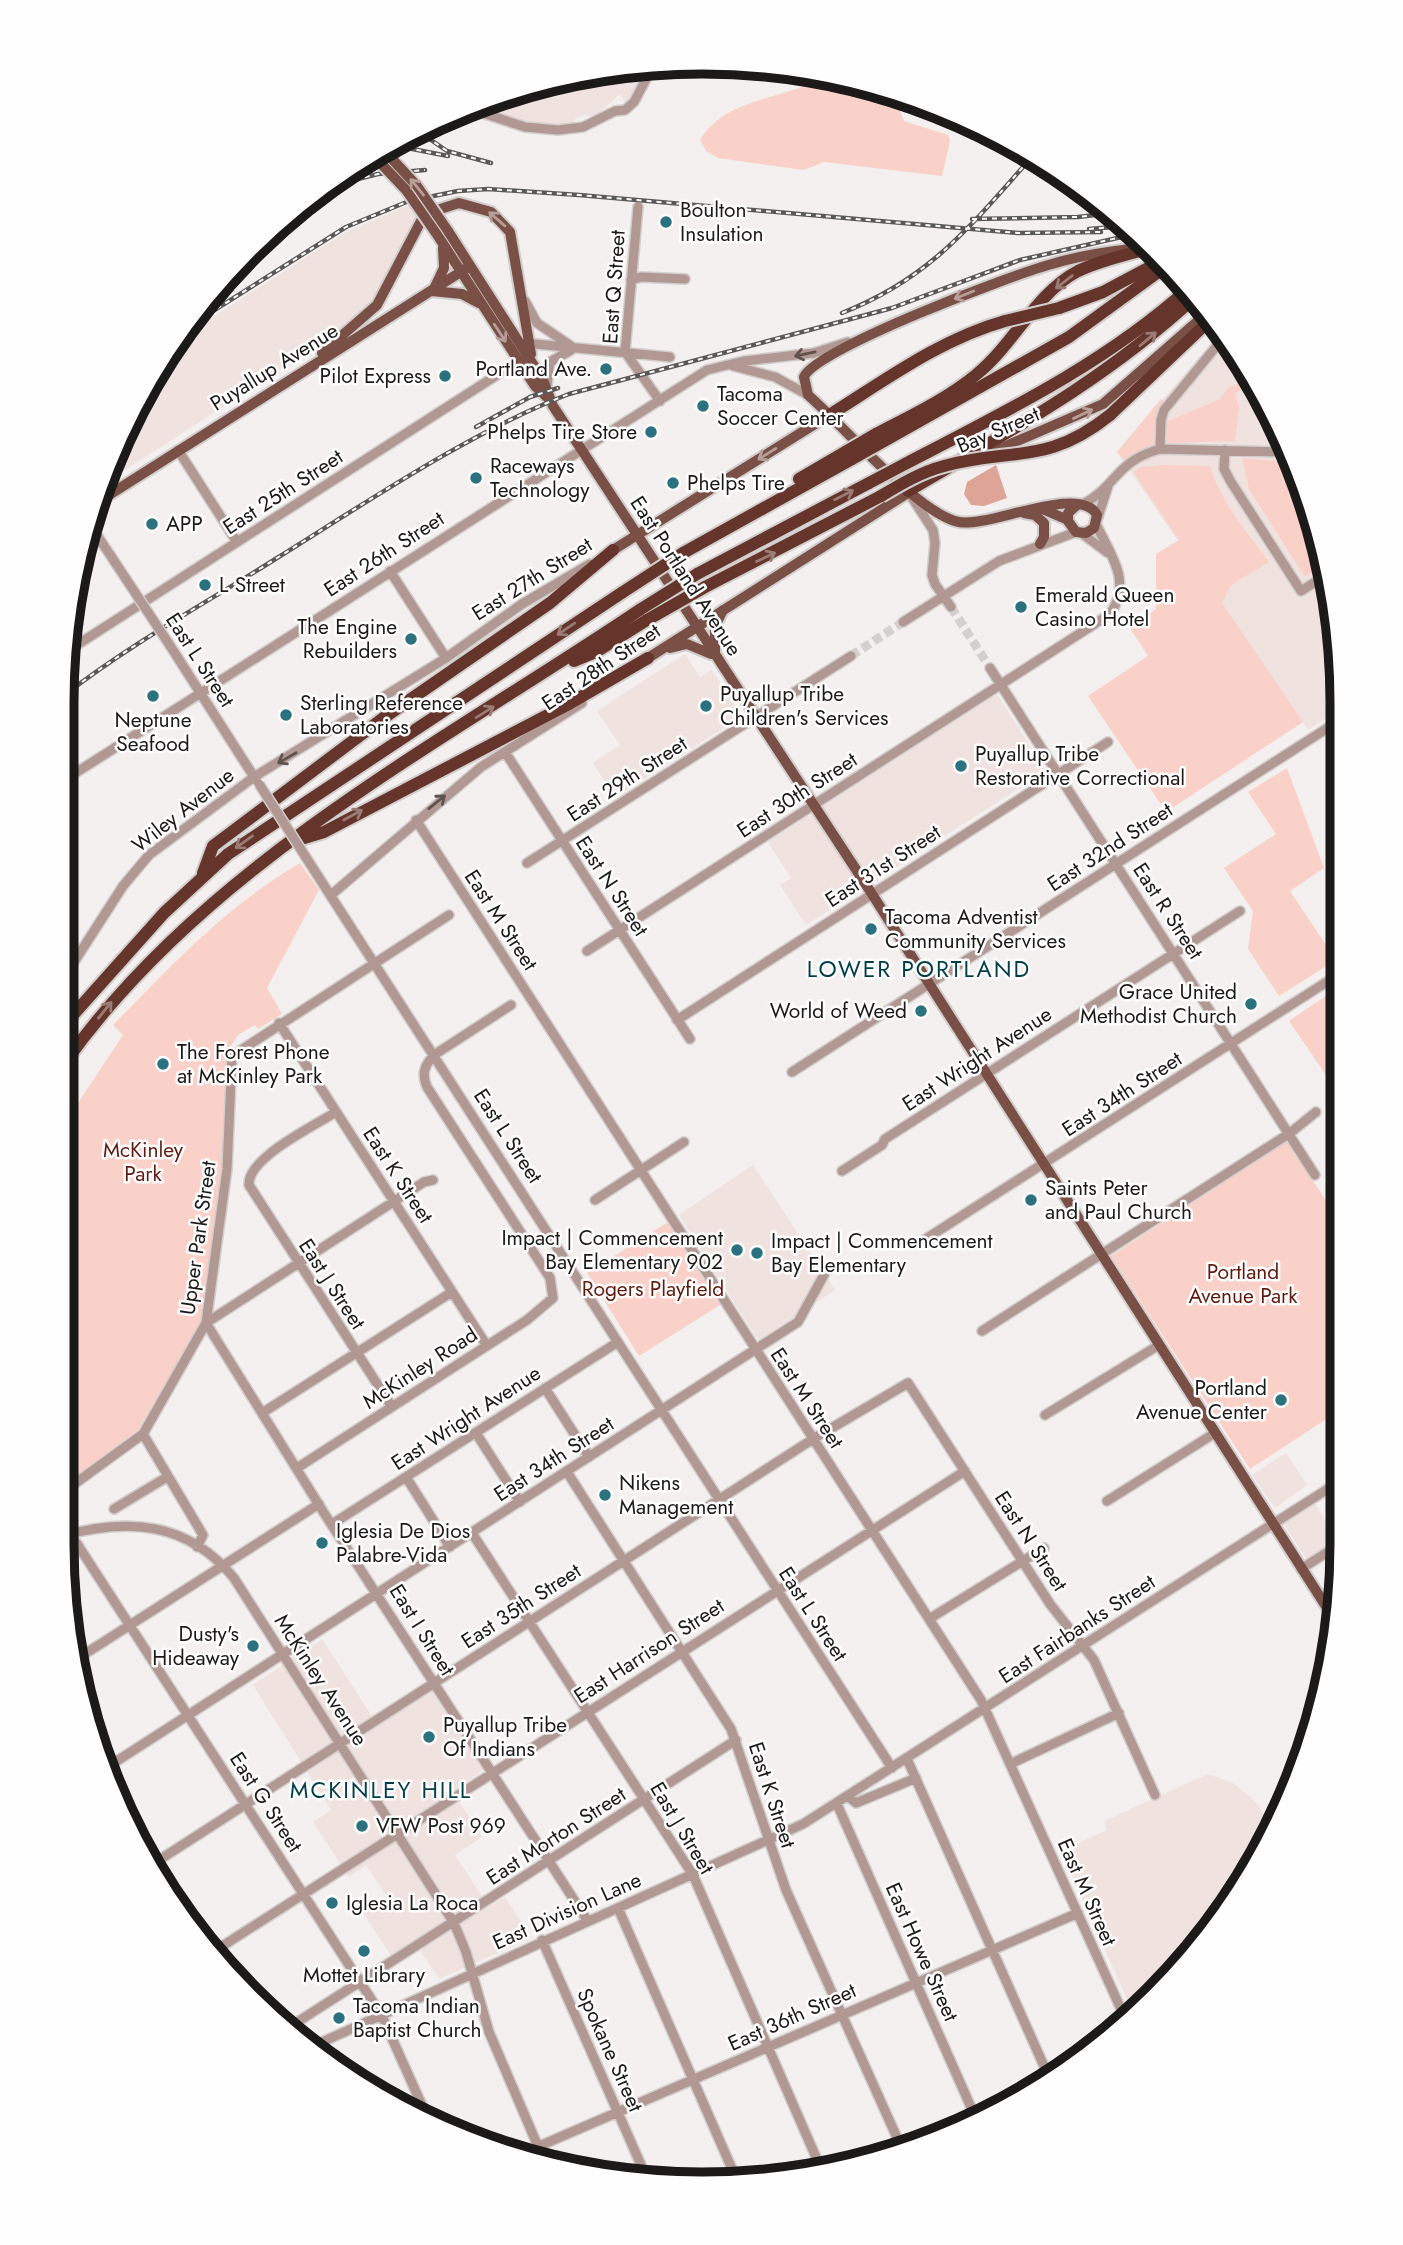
<svg xmlns="http://www.w3.org/2000/svg" width="1403" height="2245" font-family="Jost,sans-serif">
	<style>
		.built { fill: #f0e2df }
		.green { fill: #fad1c8 }
		.water { fill: #dfa498 }
		.lines { fill: none; stroke-linecap: round; stroke-linejoin: round }
		.minor-tunnel { stroke: #d3d0cf; stroke-width: 9; stroke-dasharray: 9 4.5; stroke-linecap: butt }
		.minor-casing { stroke: #d1cecd; stroke-width: 12 }
		.major-casing { stroke: #d1cecd; stroke-width: 14 }
		.highway-casing { stroke: #d1cecd; stroke-width: 16 }
		.minor { stroke: #b29892; stroke-width: 9 }
		.major { stroke: #7a4f46; stroke-width: 10 }
		.highway { stroke: #65352b; stroke-width: 12 }
		.rail-casing { stroke: #5b5958; stroke-width: 4.5 }
		.rail { stroke: #fffefe; stroke-width: 2; stroke-dasharray: 5; stroke-linecap: butt }
		.minor-bridge-casing { stroke: #d1cecd; stroke-width: 12; stroke-linecap: butt }
		.major-bridge-casing { stroke: #d1cecd; stroke-width: 14; stroke-linecap: butt }
		.highway-bridge-casing { stroke: #d1cecd; stroke-width: 16; stroke-linecap: butt }
		.minor-bridge { stroke: #b29892; stroke-width: 9 }
		.major-bridge { stroke: #7a4f46; stroke-width: 10 }
		.highway-bridge { stroke: #65352b; stroke-width: 12 }
		.oneway { stroke: #b69e99 }
		.oneway2 { stroke: #9b7b75 }
		.oneway3 { stroke: #5f534f }
		.poi-dot { fill: #2b717f; stroke: #fffefe; stroke-width: 2.5 }
		.labels { text-anchor: middle; stroke-width: 5; stroke-linejoin: round; paint-order: stroke }
		.poi-label { font-size: 21px; fill: #1b1a19; stroke: #fffefe; text-anchor: start }
		.street-label { font-size: 21px; fill: #1b1a19; stroke: #fffefe }
		.park-label { font-size: 21px; fill: #601c10; stroke: #fffefe }
		.neighbourhood-label { font-size: 23px; letter-spacing: 2px; fill: #003f4a; stroke: #fffefe }
		.rim { fill: none; stroke: #1b1a19; stroke-width: 9 }
	</style>
	<rect width="100%" height="100%" fill="#f4f0ef"/>
	<!-- built -->
	<path class="built" d="M 649,66 L 635,95 L 626,105 L 620,94 L 594,117 L 584,115 L 576,118 L 572,126 L 506,121 L 471,106 L 495,95 L 618,67 Z
		M 409,205 L 416,215 L 383,283 L 364,311 L 337,334 L 103,484 L 110,457 L 178,339 L 344,233 Z
		M 1221,332 L 1256,382 L 1320,535 L 1340,659 L 1340,709 L 1308,730 L 1117,452 Z
		M 685,654 L 700,677 L 712,670 L 742,716 L 615,798 L 593,763 L 620,745 L 597,711 Z
		M 997,694 L 1046,771 L 806,925 L 780,885 L 791,878 L 768,842 Z
		M 753,1165 L 835,1290 L 760,1339 L 756,1337 L 679,1215 Z
		M 1286,1453 L 1307,1485 L 1275,1508 L 1252,1475 Z
		M 1315,1503 L 1337,1541 L 1307,1560 L 1283,1523 Z
		M 322,1639 L 377,1724 L 431,1690 L 483,1770 L 452,1791 L 482,1837 L 455,1855 L 489,1907 L 505,1897 L 532,1938 L 439,1979 L 420,1950 L 397,1965 L 363,1913 L 387,1897 L 366,1865 L 349,1877 L 313,1822 L 331,1810 L 253,1685 Z
		M 1208,1774 L 1233,1783 L 1255,1801 L 1272,1826 L 1210,1933 L 1132,2010 L 1061,1851 L 1107,1830 L 1104,1821 Z"/>
	<!-- green -->
	<path class="green" d="M 812,83 L 831,83 L 900,110 L 904,121 L 948,135 L 950,141 L 942,176 L 824,162 L 804,170 L 718,158 L 706,151 L 700,140 C 723,101 773,100 812,83 Z
		M 1253,377 L 1257,383 L 1235,393 L 1239,407 L 1235,441 L 1167,443 L 1166,422 L 1220,399 L 1228,388 Z
		M 1161,399 L 1164,402 L 1157,418 L 1155,445 L 1125,461 L 1117,452 Z
		M 1242,458 L 1289,462 L 1320,535 L 1325,564 L 1305,577 L 1249,489 Z
		M 1163,465 L 1210,466 C 1220,501 1247,532 1269,562 L 1231,585 L 1222,603 L 1303,722 L 1166,812 L 1088,696 L 1148,656 L 1130,628 L 1156,609 L 1156,554 L 1179,540 L 1133,472 L 1142,467 Z
		M 1287,768 L 1324,868 L 1290,891 L 1336,960 L 1279,996 L 1248,949 L 1253,911 L 1224,868 L 1276,834 L 1248,792 Z
		M 300,863 L 319,890 L 267,988 L 282,1014 L 258,1029 L 255,1025 L 238,1035 L 227,1052 L 221,1183 L 203,1318 L 138,1430 L 62,1488 L 64,1124 L 123,1035 L 113,1025 C 175,962 223,909 300,863 Z
		M 1339,987 L 1339,1094 L 1289,1021 Z
		M 1287,1141 L 1338,1219 L 1337,1412 L 1250,1469 L 1111,1256 Z
		M 668,1222 L 720,1305 L 639,1356 L 587,1273 Z"/>
	<!-- water -->
	<path class="water" d="M 996,465 L 1007,498 L 984,506 L 971,505 L 964,494 L 967,482 Z"/>
	<g class="lines">
		<!-- minor-tunnel -->
		<path class="minor-tunnel" d="M 951,607 L 990,668
			M 851,656 L 903,622"/>
		<!-- minor casing -->
		<g class="minor-casing">
			<path id="minor" d="M 467,108 L 525,127 L 558,130 L 583,127 L 615,111 L 625,110 L 634,102 L 653,66
				M 638,207 L 625,352 L 660,401
				M 631,280 L 641,277 L 685,279
				M 525,301 L 537,323 L 571,346
				M 525,343 L 670,357
				M 733,366 L 775,377 L 808,395
				M 547,385 L 550,362 L 571,350
				M 1160,449 L 1161,420 L 1164,410 L 1224,337
				M 178,450 L 237,542
				M 1225,450 L 1224,469 L 1231,482 L 1301,591 L 1326,575
				M 911,496 L 933,530 L 935,543 L 932,575 L 935,584 L 951,607
				M 1083,504 C 1116,487 1116,461 1160,449 L 1285,452
				M 1097,520 L 1108,486
				M 91,526 L 130,585
				M 1081,533 L 1108,553
				M 390,571 L 446,658
				M 903,622 L 999,561 L 1076,532
				M 169,644 L 256,780
				M 66,652 L 522,359
				M 990,668 L 1315,1175
				M 505,752 L 690,1039
				M 66,779 L 707,370 L 744,361 L 814,353 L 848,342
				M 416,820 L 981,1700 L 1125,2018
				M 527,863 L 851,656
				M 325,887 L 892,1768
				M 331,895 L 481,767 L 582,703
				M 587,951 L 1110,614 C 1133,582 1110,554 1096,524
				M 65,976 L 123,886 L 149,855 L 254,777 L 446,658 L 522,604 L 590,564
				M 677,1020 L 1108,742
				M 279,1023 L 487,1346
				M 792,1072 L 1340,720
				M 336,1112 C 314,1126 247,1158 249,1185 L 392,1407
				M 842,1171 L 882,1145 L 885,1139 L 1240,911
				M 433,1180 L 424,1182 L 206,1323 L 324,1513 L 587,1920
				M 595,1200 L 684,1142
				M 924,1240 L 1339,974
				M 982,1331 L 1290,1133 L 1316,1112
				M 545,1388 L 589,1457
				M 262,1413 L 452,1292
				M 1045,1415 L 1159,1345
				M 476,1433 L 520,1502
				M 143,1434 L 203,1535 L 197,1547
				M 297,1468 L 527,1320 L 553,1298 L 550,1278 L 427,1087 C 421,1073 425,1065 434,1055 L 511,1005
				M 567,1472 L 731,1729 L 786,1890 L 903,2151
				M 406,1477 L 450,1547
				M 62,1493 L 143,1434 L 206,1323 L 227,1169 L 232,1056 L 449,915
				M 1107,1501 L 1215,1433
				M 114,1509 L 167,1477
				M 61,1519 L 382,2016 L 425,2112
				M 332,1524 L 618,1342
				M 472,1533 L 693,1875 L 819,2164
				M 61,1536 C 128,1518 187,1521 234,1578 L 454,1923 L 466,1952 L 489,2032 L 543,2158
				M 1301,1569 L 1337,1546
				M 929,1619 L 1044,1548
				M 80,1657 L 319,1504
				M 907,1759 L 1048,2075
				M 1010,1764 L 1119,1713
				M 106,1768 L 798,1322 L 825,1273
				M 849,1797 L 856,1803 L 916,1778
				M 837,1804 L 974,2114
				M 156,1862 L 813,1439 L 908,1383 L 1050,1604 L 1094,1660 L 1155,1795
				M 618,1908 L 736,2178
				M 182,1912 L 200,1940
				M 542,1940 L 645,2174
				M 213,1952 L 965,1471
				M 288,2028 L 736,1740
				M 309,2048 L 803,1824 L 1337,1483
				M 521,2154 L 1078,1913"/>
		</g>
		<!-- major casing -->
		<g class="major-casing">
			<path id="major" d="M 448,231 L 543,380 L 553,406 L 872,894 L 1336,1622
				M 438,236 L 535,386 L 548,398
				M 434,289 L 444,268 L 443,248
				M 432,291 L 462,294 L 479,303
				M 322,353 L 377,305 L 421,221 L 434,211 L 459,203 L 491,212 L 510,232 L 531,354
				M 985,455 L 1103,404 L 1207,313
				M 98,502 L 470,266
				M 1078,504 L 1068,513 L 1068,521 L 1076,532 L 1086,533 L 1094,528 L 1097,515 C 1081,483 989,528 959,522 C 918,514 844,426 808,395 L 804,377 C 815,349 1014,274 1052,264 C 1078,256 1104,252 1131,249
				M 1040,508 L 1068,520
				M 1024,513 L 1035,515 L 1044,523 L 1044,537 L 1040,544
				M 613,550 L 831,414
				M 670,648 L 687,644 L 711,654
				M 715,655 L 715,626 L 723,610
				M 648,658 L 914,489"/>
		</g>
		<!-- highway casing -->
		<g class="highway-casing">
			<path id="highway" d="M 1059,308 L 1103,292 L 1163,260
				M 831,414 C 887,379 941,339 1005,321
				M 1110,415 L 1211,319
				M 876,434 C 910,416 947,399 977,374 C 1014,344 1036,293 1078,271 C 1101,260 1126,255 1150,248
				M 884,441 L 1069,337 L 1168,265
				M 905,464 C 1003,413 1106,363 1189,288
				M 799,479 L 847,451
				M 908,491 C 1012,430 1106,379 1195,297
				M 683,553 L 852,459
				M 697,574 L 869,483
				M 705,587 L 881,496
				M 574,661 L 596,652 L 647,620
				M 301,839 L 324,832 L 567,705 L 648,658
				M 203,873 L 213,846 L 382,719 L 550,603 L 613,550
				M 64,1025 L 164,913 L 228,854 L 623,592
				M 64,1064 C 205,864 441,744 641,609"/>
		</g>
		<!-- minor -->
		<use href="#minor" class="minor"/>
		<!-- major -->
		<use href="#major" class="major"/>
		<!-- highway -->
		<use href="#highway" class="highway"/>
		<!-- rail casing -->
		<g class="rail-casing">
			<path id="rail" d="M 418,131 L 447,151 L 491,163
				M 387,144 L 448,156
				M 326,187 L 378,174 L 425,170
				M 972,219 L 1078,217 L 1112,213
				M 1089,229 L 1126,226
				M 842,313 C 931,278 970,226 1032,157
				M 183,330 L 346,227 L 409,201 L 458,191 L 488,189 L 579,195 L 1018,233 L 1101,232
				M 476,427 L 530,397 L 558,388
				M 66,694 C 132,643 206,603 277,558 C 367,502 470,432 569,394 L 892,308 L 1020,260 L 1135,234"/>
		</g>
		<!-- rail -->
		<use href="#rail" class="rail"/>
		<!-- minor-bridge casing -->
		<g class="minor-bridge-casing">
			<path id="minor-bridge" d="M 130,585 L 169,644
				M 259,784 L 325,887"/>
		</g>
		<!-- major-bridge casing -->
		<g class="major-bridge-casing">
			<path id="major-bridge" d="M 381,147 L 417,186 L 448,231
				M 372,154 L 406,190 L 438,236"/>
		</g>
		<!-- highway-bridge casing -->
		<g class="highway-bridge-casing">
			<path id="highway-bridge" d="M 1005,321 L 1059,308
				M 847,451 L 876,434
				M 852,459 L 884,441
				M 869,483 L 905,464
				M 881,496 C 901,484 921,472 944,466 C 1013,447 1046,466 1110,415
				M 623,592 L 683,553
				M 641,609 L 697,574
				M 647,620 L 705,587"/>
		</g>
		<!-- minor-bridge -->
		<use href="#minor-bridge" class="minor-bridge"/>
		<!-- major-bridge -->
		<use href="#major-bridge" class="major-bridge"/>
		<!-- highway-bridge -->
		<use href="#highway-bridge" class="highway-bridge"/>
	</g>
	<!-- one-way arrows -->
	<defs><path id="oneway-shaft" d="M-6 0H5M1.5-3L5.5 0L1.5 3" fill="none" stroke-width="1.6" stroke-linecap="round" stroke-linejoin="round" transform="scale(1.75)"/></defs>
	<g class="oneway">
		<use href="#oneway-shaft" transform="translate(417 187) rotate(-129)"/>
		<use href="#oneway-shaft" transform="translate(497 219) rotate(-139)"/>
		<use href="#oneway-shaft" transform="translate(964 295) rotate(158)"/>
		<use href="#oneway-shaft" transform="translate(500 333) rotate(57)"/>
		<use href="#oneway-shaft" transform="translate(1083 414) rotate(-25)"/>
		<use href="#oneway-shaft" transform="translate(767 454) rotate(148)"/>
	</g>
	<g class="oneway2">
		<use href="#oneway-shaft" transform="translate(1064 282) rotate(142)"/>
		<use href="#oneway-shaft" transform="translate(1148 339) rotate(-40)"/>
		<use href="#oneway-shaft" transform="translate(844 495) rotate(-27)"/>
		<use href="#oneway-shaft" transform="translate(766 557) rotate(-26)"/>
		<use href="#oneway-shaft" transform="translate(566 629) rotate(146)"/>
		<use href="#oneway-shaft" transform="translate(485 712) rotate(-32)"/>
		<use href="#oneway-shaft" transform="translate(353 815) rotate(-29)"/>
		<use href="#oneway-shaft" transform="translate(244 842) rotate(144)"/>
		<use href="#oneway-shaft" transform="translate(105 1010) rotate(-51)"/>
	</g>
	<g class="oneway3">
		<use href="#oneway-shaft" transform="translate(805 354) rotate(168)"/>
		<use href="#oneway-shaft" transform="translate(287 758) rotate(150)"/>
		<use href="#oneway-shaft" transform="translate(437 802) rotate(-39)"/>
	</g>
	<!-- markers -->
	<g class="poi-dot">
		<circle cx="666" cy="222" r="7"/>
		<circle cx="606" cy="369" r="7"/>
		<circle cx="445" cy="376" r="7"/>
		<circle cx="703" cy="406" r="7"/>
		<circle cx="651" cy="432" r="7"/>
		<circle cx="476" cy="478" r="7"/>
		<circle cx="673" cy="483" r="7"/>
		<circle cx="152" cy="524" r="7"/>
		<circle cx="205" cy="585" r="7"/>
		<circle cx="1021" cy="607" r="7"/>
		<circle cx="411" cy="639" r="7"/>
		<circle cx="153" cy="696" r="7"/>
		<circle cx="706" cy="706" r="7"/>
		<circle cx="286" cy="715" r="7"/>
		<circle cx="961" cy="766" r="7"/>
		<circle cx="871" cy="929" r="7"/>
		<circle cx="1251" cy="1004" r="7"/>
		<circle cx="921" cy="1011" r="7"/>
		<circle cx="163" cy="1064" r="7"/>
		<circle cx="1031" cy="1200" r="7"/>
		<circle cx="737" cy="1250" r="7"/>
		<circle cx="757" cy="1253" r="7"/>
		<circle cx="1281" cy="1400" r="7"/>
		<circle cx="605" cy="1495" r="7"/>
		<circle cx="322" cy="1543" r="7"/>
		<circle cx="253" cy="1646" r="7"/>
		<circle cx="429" cy="1737" r="7"/>
		<circle cx="362" cy="1826" r="7"/>
		<circle cx="332" cy="1903" r="7"/>
		<circle cx="364" cy="1951" r="7"/>
		<circle cx="339" cy="2018" r="7"/>
	</g>
	<g class="labels">
		<!-- poi labels -->
		<g class="poi-label">
			<text x="680" y="217">Boulton<tspan x="680" dy="24">Insulation</tspan></text>
			<text x="592" y="376" text-anchor="end">Portland Ave.</text>
			<text x="431" y="383" text-anchor="end">Pilot Express</text>
			<text x="717" y="401">Tacoma<tspan x="717" dy="24">Soccer Center</tspan></text>
			<text x="637" y="439" text-anchor="end">Phelps Tire Store</text>
			<text x="490" y="473">Raceways<tspan x="490" dy="24">Technology</tspan></text>
			<text x="687" y="490">Phelps Tire</text>
			<text x="166" y="531">APP</text>
			<text x="219" y="592">L Street</text>
			<text x="1035" y="602">Emerald Queen<tspan x="1035" dy="24">Casino Hotel</tspan></text>
			<text x="397" y="634" text-anchor="end">The Engine<tspan x="397" dy="24">Rebuilders</tspan></text>
			<text x="720" y="701">Puyallup Tribe<tspan x="720" dy="24">Children's Services</tspan></text>
			<text x="300" y="710">Sterling Reference<tspan x="300" dy="24">Laboratories</tspan></text>
			<text x="153" y="727" text-anchor="middle">Neptune<tspan x="153" dy="24">Seafood</tspan></text>
			<text x="975" y="761">Puyallup Tribe<tspan x="975" dy="24">Restorative Correctional</tspan></text>
			<text x="885" y="924">Tacoma Adventist<tspan x="885" dy="24">Community Services</tspan></text>
			<text x="1237" y="999" text-anchor="end">Grace United<tspan x="1237" dy="24">Methodist Church</tspan></text>
			<text x="907" y="1018" text-anchor="end">World of Weed</text>
			<text x="177" y="1059">The Forest Phone<tspan x="177" dy="24">at McKinley Park</tspan></text>
			<text x="1045" y="1195">Saints Peter<tspan x="1045" dy="24">and Paul Church</tspan></text>
			<text x="723" y="1245" text-anchor="end">Impact | Commencement<tspan x="723" dy="24">Bay Elementary 902</tspan></text>
			<text x="771" y="1248">Impact | Commencement<tspan x="771" dy="24">Bay Elementary</tspan></text>
			<text x="1267" y="1395" text-anchor="end">Portland<tspan x="1267" dy="24">Avenue Center</tspan></text>
			<text x="619" y="1490">Nikens<tspan x="619" dy="24">Management</tspan></text>
			<text x="336" y="1538">Iglesia De Dios<tspan x="336" dy="24">Palabre-Vida</tspan></text>
			<text x="239" y="1641" text-anchor="end">Dusty's<tspan x="239" dy="24">Hideaway</tspan></text>
			<text x="443" y="1732">Puyallup Tribe<tspan x="443" dy="24">Of Indians</tspan></text>
			<text x="376" y="1833">VFW Post 969</text>
			<text x="346" y="1910">Iglesia La Roca</text>
			<text x="364" y="1982" text-anchor="middle">Mottet Library</text>
			<text x="353" y="2013">Tacoma Indian<tspan x="353" dy="24">Baptist Church</tspan></text>
		</g>
		<!-- street labels -->
		<g class="street-label">
			<text transform="translate(614 287) rotate(-86)" y="7">East Q Street</text>
			<text transform="translate(274 367) rotate(-32)" y="7">Puyallup Avenue</text>
			<text transform="translate(998 430) rotate(-23)" y="7">Bay Street</text>
			<text transform="translate(283 492) rotate(-33)" y="7">East 25th Street</text>
			<text transform="translate(384 554) rotate(-33)" y="7">East 26th Street</text>
			<text transform="translate(686 576) rotate(57)" y="7">East Portland Avenue</text>
			<text transform="translate(532 579) rotate(-32)" y="7">East 27th Street</text>
			<text transform="translate(200 660) rotate(57)" y="7">East L Street</text>
			<text transform="translate(601 667) rotate(-34)" y="7">East 28th Street</text>
			<text transform="translate(627 779) rotate(-33)" y="7">East 29th Street</text>
			<text transform="translate(797 795) rotate(-33)" y="7">East 30th Street</text>
			<text transform="translate(183 810) rotate(-38)" y="7">Wiley Avenue</text>
			<text transform="translate(1110 847) rotate(-33)" y="7">East 32nd Street</text>
			<text transform="translate(883 866) rotate(-33)" y="7">East 31st Street</text>
			<text transform="translate(612 886) rotate(57)" y="7">East N Street</text>
			<text transform="translate(1168 911) rotate(57)" y="7">East R Street</text>
			<text transform="translate(501 920) rotate(57)" y="7">East M Street</text>
			<text transform="translate(977 1059) rotate(-33)" y="7">East Wright Avenue</text>
			<text transform="translate(1122 1094) rotate(-33)" y="7">East 34th Street</text>
			<text transform="translate(508 1136) rotate(57)" y="7">East L Street</text>
			<text transform="translate(398 1175) rotate(57)" y="7">East K Street</text>
			<text transform="translate(198 1238) rotate(-82)" y="7">Upper Park Street</text>
			<text transform="translate(332 1284) rotate(57)" y="7">East J Street</text>
			<text transform="translate(420 1368) rotate(-33)" y="7">McKinley Road</text>
			<text transform="translate(807 1398) rotate(57)" y="7">East M Street</text>
			<text transform="translate(466 1418) rotate(-33)" y="7">East Wright Avenue</text>
			<text transform="translate(554 1459) rotate(-33)" y="7">East 34th Street</text>
			<text transform="translate(1031 1541) rotate(57)" y="7">East N Street</text>
			<text transform="translate(521 1606) rotate(-33)" y="7">East 35th Street</text>
			<text transform="translate(813 1614) rotate(57)" y="7">East L Street</text>
			<text transform="translate(1077 1629) rotate(-33)" y="7">East Fairbanks Street</text>
			<text transform="translate(422 1630) rotate(58)" y="7">East I Street</text>
			<text transform="translate(649 1651) rotate(-33)" y="7">East Harrison Street</text>
			<text transform="translate(321 1680) rotate(57)" y="7">McKinley Avenue</text>
			<text transform="translate(772 1795) rotate(72)" y="7">East K Street</text>
			<text transform="translate(266 1802) rotate(57)" y="7">East G Street</text>
			<text transform="translate(682 1828) rotate(59)" y="7">East J Street</text>
			<text transform="translate(556 1836) rotate(-33)" y="7">East Morton Street</text>
			<text transform="translate(1087 1892) rotate(66)" y="7">East M Street</text>
			<text transform="translate(567 1911) rotate(-24)" y="7">East Division Lane</text>
			<text transform="translate(922 1952) rotate(66)" y="7">East Howe Street</text>
			<text transform="translate(792 2017) rotate(-24)" y="7">East 36th Street</text>
			<text transform="translate(610 2050) rotate(66)" y="7">Spokane Street</text>
		</g>
		<!-- park labels -->
		<g class="park-label">
			<text x="143" y="1157">McKinley<tspan x="143" dy="24">Park</tspan></text>
			<text x="1243" y="1279">Portland<tspan x="1243" dy="24">Avenue Park</tspan></text>
			<text x="653" y="1296">Rogers Playfield</text>
		</g>
		<!-- neighbourhood labels -->
		<g class="neighbourhood-label">
			<text x="919" y="977">LOWER PORTLAND</text>
			<text x="381" y="1798">MCKINLEY HILL</text>
		</g>
	</g>
	<!-- crop -->
	<path d="M0 0H1403V2245H0ZM702 74H702A628 628 0 0 1 1330 702V1544A628 628 0 0 1 702 2172H702A628 628 0 0 1 74 1544V702A628 628 0 0 1 702 74Z" fill="#fffefe" fill-rule="evenodd"/>
	<path class="rim" d="M702 74H702A628 628 0 0 1 1330 702V1544A628 628 0 0 1 702 2172H702A628 628 0 0 1 74 1544V702A628 628 0 0 1 702 74Z"/>
</svg>
